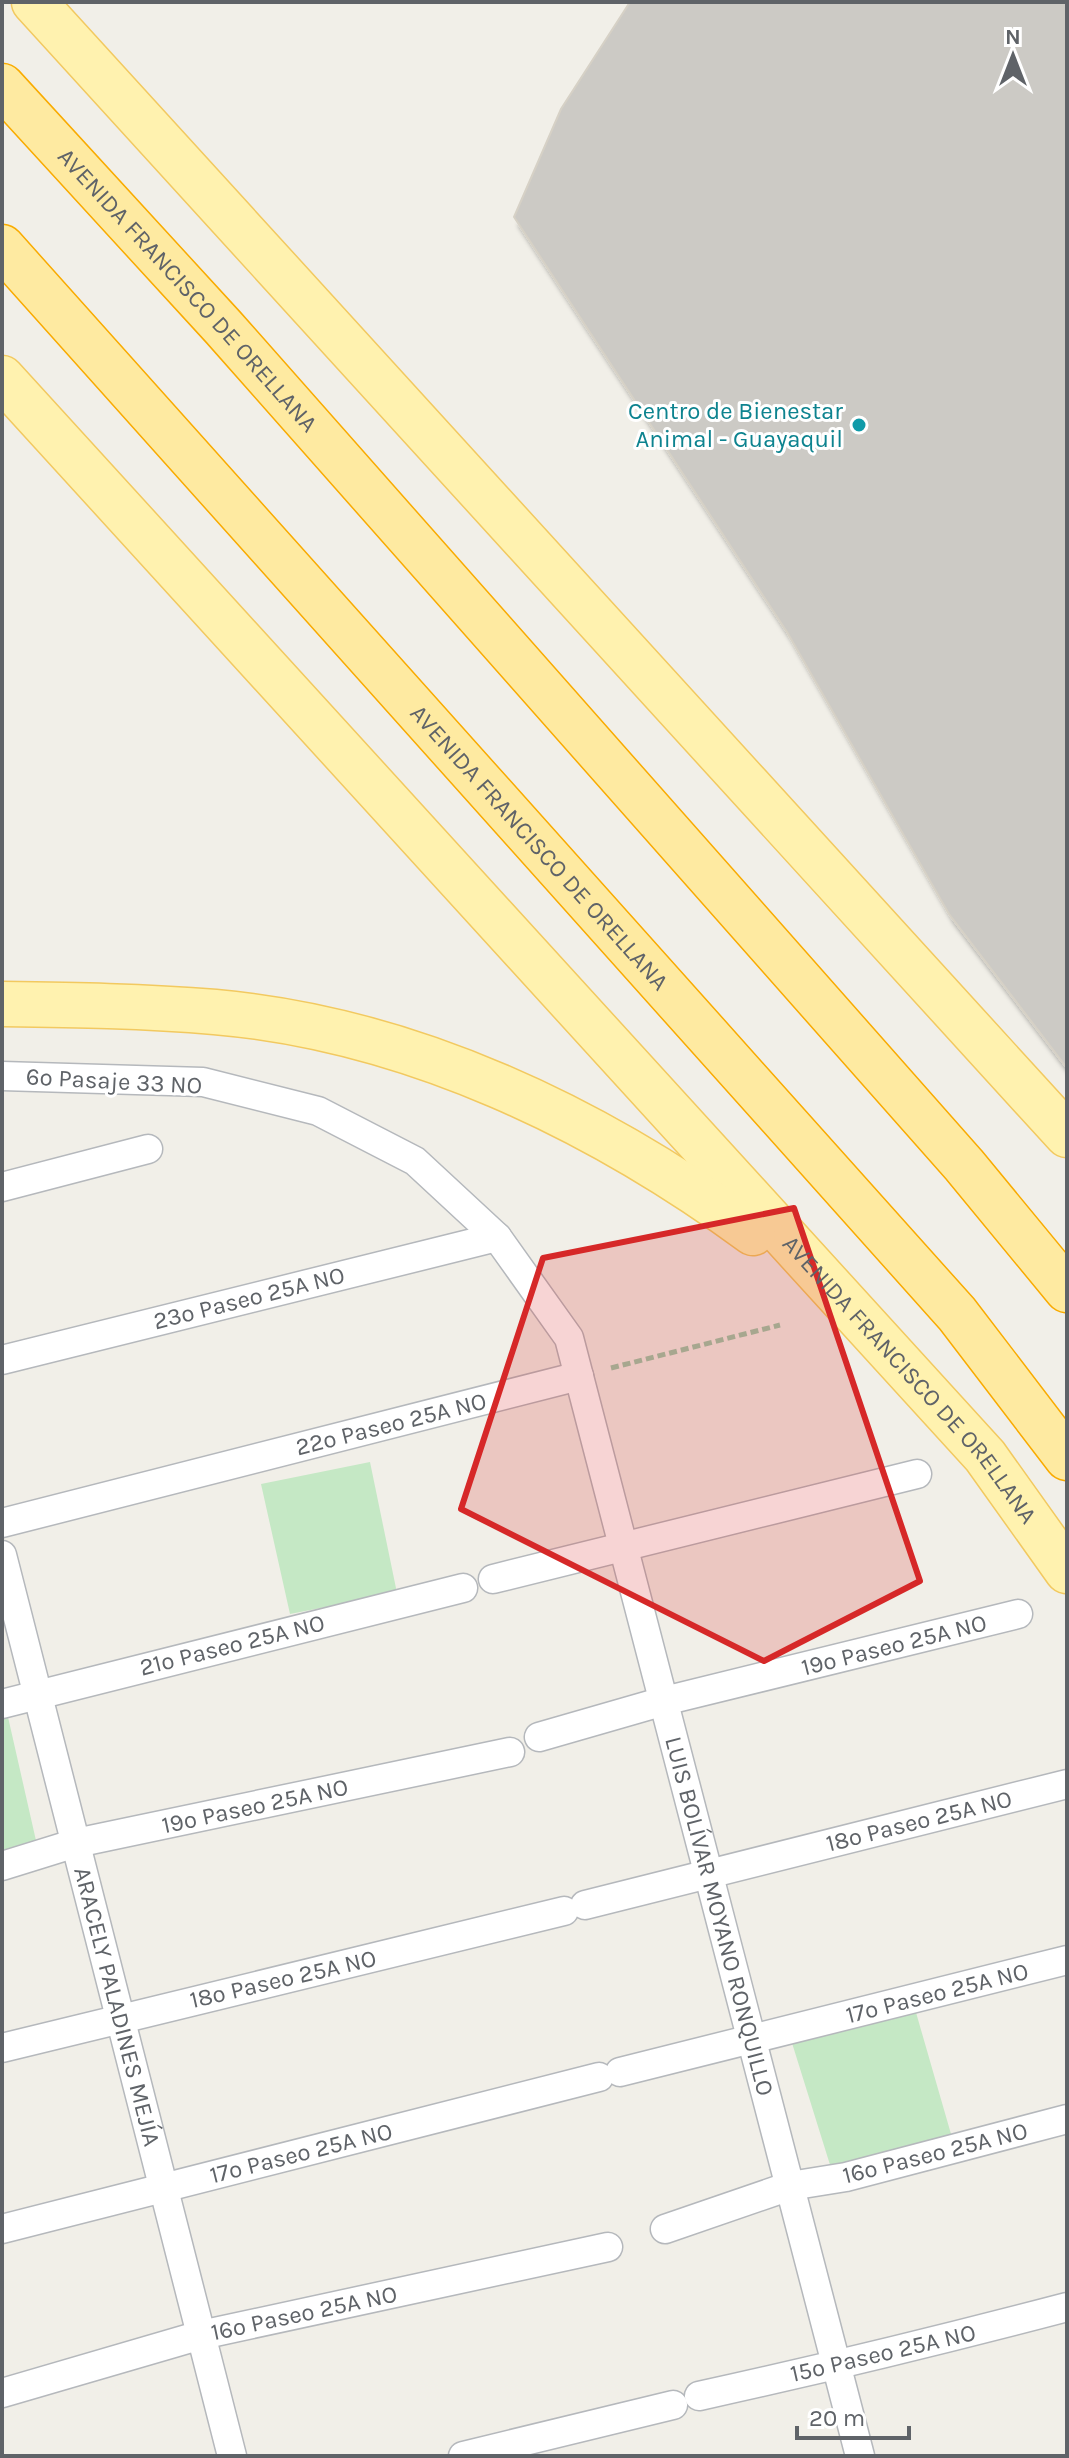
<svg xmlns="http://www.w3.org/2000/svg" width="1069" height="2458" font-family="Karla,sans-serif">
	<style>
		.green { fill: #c5e8c5 }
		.building { fill: #cccac5; stroke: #d6d1c6; stroke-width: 2; filter: url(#shadow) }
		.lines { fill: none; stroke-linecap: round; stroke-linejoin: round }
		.minor-casing { stroke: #b5b8bc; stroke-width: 31 }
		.primary-casing { stroke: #f2c960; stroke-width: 47 }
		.trunk-casing { stroke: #f9ab00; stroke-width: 47 }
		.path { stroke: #9cc7a9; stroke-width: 5; stroke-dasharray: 8 4; stroke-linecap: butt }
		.minor { stroke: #fff; stroke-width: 28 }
		.primary { stroke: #fff2af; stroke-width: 44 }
		.trunk { stroke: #feeaa1; stroke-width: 44 }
		.marked { fill: #d62828; fill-opacity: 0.2; stroke: #d62828; stroke-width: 6; stroke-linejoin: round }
		.culture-dot { fill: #0f9aa8; stroke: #fff; stroke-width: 3 }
		.labels { text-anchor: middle; stroke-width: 6; stroke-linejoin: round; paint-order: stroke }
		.street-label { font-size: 24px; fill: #5f6368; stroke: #fff }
		.culture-label { font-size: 24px; fill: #0d838f; stroke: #fff; text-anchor: end }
	</style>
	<defs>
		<filter id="shadow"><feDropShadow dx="5" dy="9" stdDeviation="2" flood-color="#0004"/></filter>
	</defs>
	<rect width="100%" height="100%" fill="#f1efe8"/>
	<!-- green -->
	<path class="green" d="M 370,1462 L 397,1593 L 290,1614 L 261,1484 Z
		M 8,1717 L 37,1845 L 2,1855 L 2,1719 Z
		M 915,2009 L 951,2134 L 831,2168 L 792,2043 Z"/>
	<!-- building -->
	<path class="building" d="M 630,2 L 1067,2 L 1067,1068 L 949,914 L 787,632 L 514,217 L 561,109 Z"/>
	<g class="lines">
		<!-- minor casing -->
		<g class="minor-casing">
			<g id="minor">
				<path id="s1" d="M 2,1076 L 203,1082 L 318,1111 L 415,1161 L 497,1237 L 569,1338 L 860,2456"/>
				<path d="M 2,1187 L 148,1149"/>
				<path d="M 2,1360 L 497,1237"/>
				<path d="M 2,1523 L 579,1376"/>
				<path id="s2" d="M 2,1555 L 232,2456"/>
				<path d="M 493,1579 L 917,1474"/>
				<path d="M 2,1704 L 463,1588"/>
				<path d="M 539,1737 L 664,1701 L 1018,1614"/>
				<path d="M 2,1866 L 76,1843 L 510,1752"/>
				<path d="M 585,1905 L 1067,1784"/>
				<path d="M 2,2048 L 564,1911"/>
				<path d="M 620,2072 L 1067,1960"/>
				<path d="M 2,2229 L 599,2077"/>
				<path d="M 665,2229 L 790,2186 L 846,2177 L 1067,2119"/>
				<path d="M 2,2393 L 201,2335 L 608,2247"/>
				<path d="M 699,2396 C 822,2369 945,2339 1067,2307"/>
				<path d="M 463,2456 L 673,2405"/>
			</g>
		</g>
		<!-- primary casing -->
		<g class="primary-casing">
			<g id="primary">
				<path d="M 34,2 L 1067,1135"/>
				<path id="s3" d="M 2,378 L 985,1456 L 1067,1571"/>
				<path d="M 2,1004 C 73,1005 144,1006 215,1012 C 411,1029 597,1119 753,1233"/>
			</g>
		</g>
		<!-- trunk casing -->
		<g class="trunk-casing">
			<g id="trunk">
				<path id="s4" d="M 2,86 L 223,327 L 964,1165 L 1067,1290"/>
				<path id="s5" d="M 2,247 L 957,1314 L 1067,1458"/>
			</g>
		</g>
		<!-- path -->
		<path class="path" d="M 611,1368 L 780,1325"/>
		<!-- minor -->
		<use href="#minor" class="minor"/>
		<!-- primary -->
		<use href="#primary" class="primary"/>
		<!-- trunk -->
		<use href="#trunk" class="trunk"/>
	</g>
	<!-- marked area -->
	<path class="marked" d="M 794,1208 L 920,1581 L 764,1661 L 461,1509 L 543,1258 Z"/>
	<!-- markers -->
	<circle class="culture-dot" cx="859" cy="425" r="8"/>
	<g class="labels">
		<!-- street labels -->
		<g class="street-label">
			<text dy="8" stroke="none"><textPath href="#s4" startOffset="276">AVENIDA FRANCISCO DE ORELLANA</textPath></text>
			<text dy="8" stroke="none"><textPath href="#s5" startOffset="806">AVENIDA FRANCISCO DE ORELLANA</textPath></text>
			<text transform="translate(114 1081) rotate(3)" y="8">6º Pasaje 33 NO</text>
			<text transform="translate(249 1298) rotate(-14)" y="8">23º Paseo 25A NO</text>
			<text dy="8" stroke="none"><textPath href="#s3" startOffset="1352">AVENIDA FRANCISCO DE ORELLANA</textPath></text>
			<text transform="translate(391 1424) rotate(-14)" y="8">22º Paseo 25A NO</text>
			<text transform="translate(232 1645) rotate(-14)" y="8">21º Paseo 25A NO</text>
			<text transform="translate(894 1645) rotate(-14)" y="8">19º Paseo 25A NO</text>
			<text transform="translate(255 1806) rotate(-12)" y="8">19º Paseo 25A NO</text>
			<text transform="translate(919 1821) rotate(-14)" y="8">18º Paseo 25A NO</text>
			<text dy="8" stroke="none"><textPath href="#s1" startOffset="1262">LUIS BOLÍVAR MOYANO RONQUILLO</textPath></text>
			<text transform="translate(283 1979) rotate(-13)" y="8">18º Paseo 25A NO</text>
			<text transform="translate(937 1993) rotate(-14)" y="8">17º Paseo 25A NO</text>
			<text dy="8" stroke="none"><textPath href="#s2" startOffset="466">ARACELY PALADINES MEJÍA</textPath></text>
			<text transform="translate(301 2153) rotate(-14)" y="8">17º Paseo 25A NO</text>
			<text transform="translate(935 2153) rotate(-14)" y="8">16º Paseo 25A NO</text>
			<text transform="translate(304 2313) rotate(-12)" y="8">16º Paseo 25A NO</text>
			<text transform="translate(883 2353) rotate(-13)" y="8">15º Paseo 25A NO</text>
		</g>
		<!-- culture labels -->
		<g class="culture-label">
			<text x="843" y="419">Centro de Bienestar<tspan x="843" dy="28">Animal - Guayaquil</tspan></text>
		</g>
	</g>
	<!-- border -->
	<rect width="1069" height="2458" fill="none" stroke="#5f6368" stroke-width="8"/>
	<!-- north arrow -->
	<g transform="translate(1013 56)" stroke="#ffffff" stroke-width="6" paint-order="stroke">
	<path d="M0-6L14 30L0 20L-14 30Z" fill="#5f6368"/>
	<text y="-12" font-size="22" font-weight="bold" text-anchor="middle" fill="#5f6368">N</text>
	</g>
	<!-- scale -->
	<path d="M797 2426v12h112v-12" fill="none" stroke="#5f6368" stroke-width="4"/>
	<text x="809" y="2426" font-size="24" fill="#5f6368" stroke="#ffffff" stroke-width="6" paint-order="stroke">20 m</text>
</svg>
